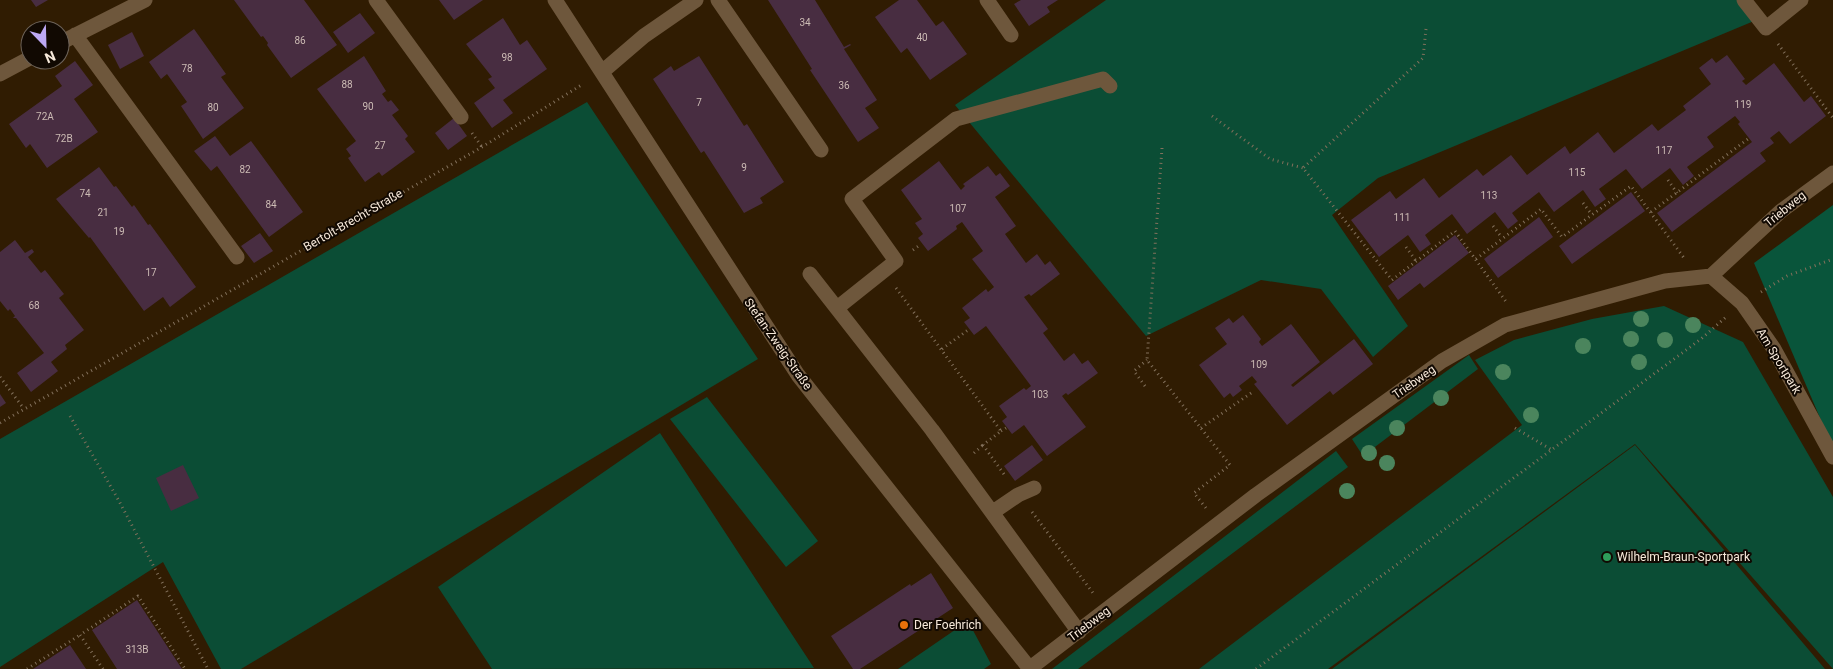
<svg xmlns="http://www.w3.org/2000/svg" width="1833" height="669" font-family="Roboto,sans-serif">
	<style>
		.green { fill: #0b4d35 }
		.forest { fill: #09553b }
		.building { fill: #482d41 }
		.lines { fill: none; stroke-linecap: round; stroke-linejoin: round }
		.path { stroke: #83715c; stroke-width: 3; stroke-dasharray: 1 4; stroke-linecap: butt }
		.minor { stroke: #6e573c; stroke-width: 15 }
		.tree { fill: #4b855d }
		.leisure-dot { fill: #2e9e5b; stroke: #110902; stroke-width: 2 }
		.food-dot { fill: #e8710a; stroke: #110902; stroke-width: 2 }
		.labels { text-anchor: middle; stroke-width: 4; stroke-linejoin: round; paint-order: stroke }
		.number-label { font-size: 10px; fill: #ccbbb4 }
		.street-label { font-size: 12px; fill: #f8eadb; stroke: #110902 }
		.poi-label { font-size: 12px; fill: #f8eadb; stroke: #110902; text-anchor: start }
	</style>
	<rect width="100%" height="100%" fill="#301c02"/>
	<!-- green -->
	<path class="green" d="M 1106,0 L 1737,0 L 1754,21 L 1378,178 L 1332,215 L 1408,326 L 1373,357 L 1321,289 L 1261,280 L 1146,336 L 955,105 Z
		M 587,102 L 758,359 L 241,669 L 221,669 L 163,562 L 0,667 L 0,439 Z
		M 1664,306 L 1743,342 L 1833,497 L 1833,669 L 1635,444 L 1328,669 L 1199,669 L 1522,425 L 1475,360 L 1514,340 L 1592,319 Z
		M 1469,355 L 1478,369 L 1363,456 L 1352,439 Z
		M 707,397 L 818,541 L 786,567 L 670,419 Z
		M 660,433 L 814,668 L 492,669 L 438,587 Z
		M 1635,445 L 1825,669 L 1332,669 Z
		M 1336,451 L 1348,467 L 1078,669 L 1052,669 Z
		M 968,621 L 991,664 L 984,669 L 898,669 Z"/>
	<!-- forest -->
	<path class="forest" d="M 1833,205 L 1833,446 L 1832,446 L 1754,263 Z"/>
	<!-- building -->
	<path class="building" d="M 31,0 L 48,0 L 36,7 Z
		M 234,0 L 304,0 L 337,45 L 291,78 L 267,45 L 268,43 L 263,36 L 261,37 Z
		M 439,0 L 483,0 L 454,20 Z
		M 768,0 L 815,0 L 844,47 L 850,44 L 851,45 L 844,49 L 877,100 L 865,108 L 879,128 L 858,142 L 810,70 L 812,69 Z
		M 899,0 L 917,0 L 936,26 L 943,21 L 967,54 L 930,80 L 907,48 L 901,53 L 875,17 Z
		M 1021,0 L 1058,0 L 1047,7 L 1050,12 L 1029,26 L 1014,4 Z
		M 360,13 L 375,33 L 348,53 L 333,32 Z
		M 503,18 L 520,45 L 527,40 L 547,69 L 503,100 L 513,113 L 492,128 L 474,103 L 495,88 L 488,79 L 492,77 L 466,44 Z
		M 194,29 L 226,74 L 221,77 L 244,108 L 203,139 L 181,106 L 187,102 L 167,74 L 161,79 L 149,62 Z
		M 132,32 L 144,56 L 120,69 L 108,45 Z
		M 1727,55 L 1745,79 L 1742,81 L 1746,85 L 1774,63 L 1804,102 L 1811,96 L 1826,116 L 1790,144 L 1779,131 L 1770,138 L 1774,143 L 1760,153 L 1766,161 L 1672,232 L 1657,213 L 1752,142 L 1738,124 L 1740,122 L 1735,116 L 1707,137 L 1714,147 L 1687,167 L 1694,176 L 1683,185 L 1670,168 L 1642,189 L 1626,169 L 1599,189 L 1606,199 L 1595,207 L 1583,190 L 1554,212 L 1539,192 L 1512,213 L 1518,221 L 1508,229 L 1495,212 L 1467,234 L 1452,214 L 1425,235 L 1431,244 L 1420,252 L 1408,235 L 1379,257 L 1351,220 L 1390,191 L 1396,199 L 1424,178 L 1439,198 L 1477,169 L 1483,176 L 1511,155 L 1527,175 L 1565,146 L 1570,154 L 1598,132 L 1614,153 L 1652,124 L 1658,131 L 1686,110 L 1683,106 L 1711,84 L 1699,68 L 1712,58 L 1716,63 Z
		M 364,56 L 386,91 L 382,94 L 388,102 L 391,100 L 399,110 L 392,115 L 408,136 L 405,139 L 415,152 L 382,176 L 379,172 L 365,182 L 348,158 L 351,156 L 346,149 L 356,141 L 317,89 Z
		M 699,56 L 744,126 L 747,124 L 784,182 L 760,198 L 763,203 L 744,213 L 704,151 L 701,153 L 653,79 L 671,66 L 674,71 Z
		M 75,61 L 93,85 L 74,99 L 98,132 L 47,168 L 30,144 L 26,148 L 9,124 L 62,86 L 55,76 Z
		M 454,118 L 467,136 L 448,150 L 435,133 Z
		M 215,136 L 230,156 L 251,141 L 303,212 L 269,237 L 217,166 L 211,171 L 194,151 Z
		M 939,161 L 961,190 L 965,186 L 963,184 L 988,166 L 996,176 L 1000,173 L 1010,186 L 995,197 L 1016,226 L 1005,234 L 1026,263 L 1037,254 L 1045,265 L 1050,261 L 1060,274 L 1031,296 L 1029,294 L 1024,297 L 1048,329 L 1043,333 L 1064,361 L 1074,353 L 1082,364 L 1088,360 L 1098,373 L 1068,395 L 1066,393 L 1062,396 L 1086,427 L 1047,456 L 1024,425 L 1012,434 L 1002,421 L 1007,417 L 999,406 L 1024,388 L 1026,390 L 1031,386 L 986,326 L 974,335 L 964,322 L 970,318 L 962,308 L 986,289 L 988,292 L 994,287 L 972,259 L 983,251 L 962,222 L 956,226 L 957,229 L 928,251 L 918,238 L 923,234 L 915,223 L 922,219 L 901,190 Z
		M 99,167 L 114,187 L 116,186 L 132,207 L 134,205 L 148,225 L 150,224 L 196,287 L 170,307 L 163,297 L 144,311 L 90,237 L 89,238 L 56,199 Z
		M 1631,192 L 1645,211 L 1572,264 L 1559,246 Z
		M 1539,217 L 1553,237 L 1498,278 L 1484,259 Z
		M 260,233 L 273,251 L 254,263 L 241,246 Z
		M 1455,235 L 1469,253 L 1424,288 L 1420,283 L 1398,300 L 1388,286 Z
		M 15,240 L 25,253 L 32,249 L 34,252 L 28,257 L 41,273 L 45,270 L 64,294 L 59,298 L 84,330 L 65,345 L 67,349 L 51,362 L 58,371 L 31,392 L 17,373 L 44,353 L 16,318 L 13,318 L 15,316 L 10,309 L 8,311 L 0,301 L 0,252 Z
		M 1243,315 L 1261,339 L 1259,342 L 1262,346 L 1291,324 L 1320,362 L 1291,385 L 1293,387 L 1354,339 L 1373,364 L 1333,395 L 1330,391 L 1287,425 L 1254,384 L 1257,382 L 1252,376 L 1239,386 L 1242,390 L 1233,397 L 1230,393 L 1224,398 L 1199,365 L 1227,344 L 1215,328 L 1229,318 L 1233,323 Z
		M 0,394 L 6,403 L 0,407 Z
		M 1032,445 L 1043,460 L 1015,481 L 1004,466 Z
		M 183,465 L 199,498 L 171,511 L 156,478 Z
		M 931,573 L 953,608 L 860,669 L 853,669 L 831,636 L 910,584 L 911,586 Z
		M 137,600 L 182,669 L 117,669 L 92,630 Z
		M 70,645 L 86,669 L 33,669 L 47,660 Z"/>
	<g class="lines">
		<!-- path -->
		<path class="path" d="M 1426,29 L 1423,58 L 1303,168 L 1392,280 L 1455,231 L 1507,303
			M 1778,44 L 1833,118
			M 1212,116 L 1270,159 L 1303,168
			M 472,133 L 482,147
			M 1162,148 L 1147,360 L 1230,465 L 1194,493 L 1206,508
			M 1668,180 L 1677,193
			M 1583,203 L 1592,215
			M 1651,212 L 1748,139
			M 1493,226 L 1502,238
			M 1406,247 L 1416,261
			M 913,250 L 920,245
			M 1476,259 L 1541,209 L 1562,237 L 1631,186 L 1684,258
			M 896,288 L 1001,431 L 983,445 L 1006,477
			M 1761,292 L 1787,276 L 1833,259
			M 942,349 L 968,330
			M 0,377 L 24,409
			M 1145,386 L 1134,371 L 1147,360
			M 70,416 L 119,501 L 208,669
			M 0,423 L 482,147 L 583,84
			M 1201,428 L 1254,391
			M 1515,428 L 1552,450
			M 1001,431 L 1006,428
			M 974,453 L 983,445
			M 1032,512 L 1093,593
			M 27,669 L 80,635
			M 103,669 L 80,635 L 138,596 L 185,669
			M 1256,669 L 1701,339 L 1726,317"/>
		<!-- minor -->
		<path class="minor" d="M 376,0 L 461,117
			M 555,0 L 798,375 L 1030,669
			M 718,0 L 821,150
			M 987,0 L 1011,35
			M 1744,0 L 1766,28 L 1801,0
			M 75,35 L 237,257
			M 60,43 L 145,0
			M 602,72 L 644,36 L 696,0
			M 0,74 L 30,58
			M 810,274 L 932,430 L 1079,632
			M 1711,276 L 1742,303 L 1774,349 L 1833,457
			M 837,308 L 896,261 L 852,199 L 956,119 L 1103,79 L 1110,86
			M 993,512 L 1018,495 L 1034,488
			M 1029,669 L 1256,495 L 1442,361 L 1505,325 L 1665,281 L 1711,276 L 1781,211 L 1833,173"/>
	</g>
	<!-- trees -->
	<g class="tree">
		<circle cx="1641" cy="319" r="8"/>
		<circle cx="1693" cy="325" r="8"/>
		<circle cx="1631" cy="339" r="8"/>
		<circle cx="1665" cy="340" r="8"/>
		<circle cx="1583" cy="346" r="8"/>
		<circle cx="1639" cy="362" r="8"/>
		<circle cx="1503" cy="372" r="8"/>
		<circle cx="1441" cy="398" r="8"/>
		<circle cx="1531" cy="415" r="8"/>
		<circle cx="1397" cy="428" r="8"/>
		<circle cx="1369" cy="453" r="8"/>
		<circle cx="1387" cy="463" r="8"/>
		<circle cx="1347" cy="491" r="8"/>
	</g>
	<!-- markers -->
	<circle class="leisure-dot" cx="1607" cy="557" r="5"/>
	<circle class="food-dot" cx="904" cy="625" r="5"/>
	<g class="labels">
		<!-- number labels -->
		<g class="number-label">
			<text x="805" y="26">34</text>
			<text x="922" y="41">40</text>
			<text x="300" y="44">86</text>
			<text x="507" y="61">98</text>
			<text x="187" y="72">78</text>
			<text x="347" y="88">88</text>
			<text x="844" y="89">36</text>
			<text x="699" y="106">7</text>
			<text x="1743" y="108">119</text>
			<text x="368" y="110">90</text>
			<text x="213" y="111">80</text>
			<text x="45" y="120">72A</text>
			<text x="64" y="142">72B</text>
			<text x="380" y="149">27</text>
			<text x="1664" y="154">117</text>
			<text x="744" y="171">9</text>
			<text x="245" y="173">82</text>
			<text x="1577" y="176">115</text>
			<text x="85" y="197">74</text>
			<text x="1489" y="199">113</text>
			<text x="271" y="208">84</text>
			<text x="958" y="212">107</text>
			<text x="103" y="216">21</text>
			<text x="1402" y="221">111</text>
			<text x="119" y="235">19</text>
			<text x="151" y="276">17</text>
			<text x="34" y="309">68</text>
			<text x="1259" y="368">109</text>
			<text x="1040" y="398">103</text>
			<text x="137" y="653">313B</text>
		</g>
		<!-- street labels -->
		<g class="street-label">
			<text transform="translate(1785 209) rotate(-39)" y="4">Triebweg</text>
			<text transform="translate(353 220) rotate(-30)" y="4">Bertolt-Brecht-Straße</text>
			<text transform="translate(778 344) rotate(55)" y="4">Stefan-Zweig-Straße</text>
			<text transform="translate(1779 361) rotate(59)" y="4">Am Sportpark</text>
			<text transform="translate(1414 382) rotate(-35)" y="4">Triebweg</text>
			<text transform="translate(1089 624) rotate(-37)" y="4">Triebweg</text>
		</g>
		<!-- poi labels -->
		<g class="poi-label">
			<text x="1617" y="561">Wilhelm-Braun-Sportpark</text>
			<text x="914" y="629">Der Foehrich</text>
		</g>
	</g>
	<!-- north arrow -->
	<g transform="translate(45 45) rotate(157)"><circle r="24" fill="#110902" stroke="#6d6359"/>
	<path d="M0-4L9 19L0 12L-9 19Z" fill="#bda9f5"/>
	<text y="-8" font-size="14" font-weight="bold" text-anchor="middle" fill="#f8eadb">N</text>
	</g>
</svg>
